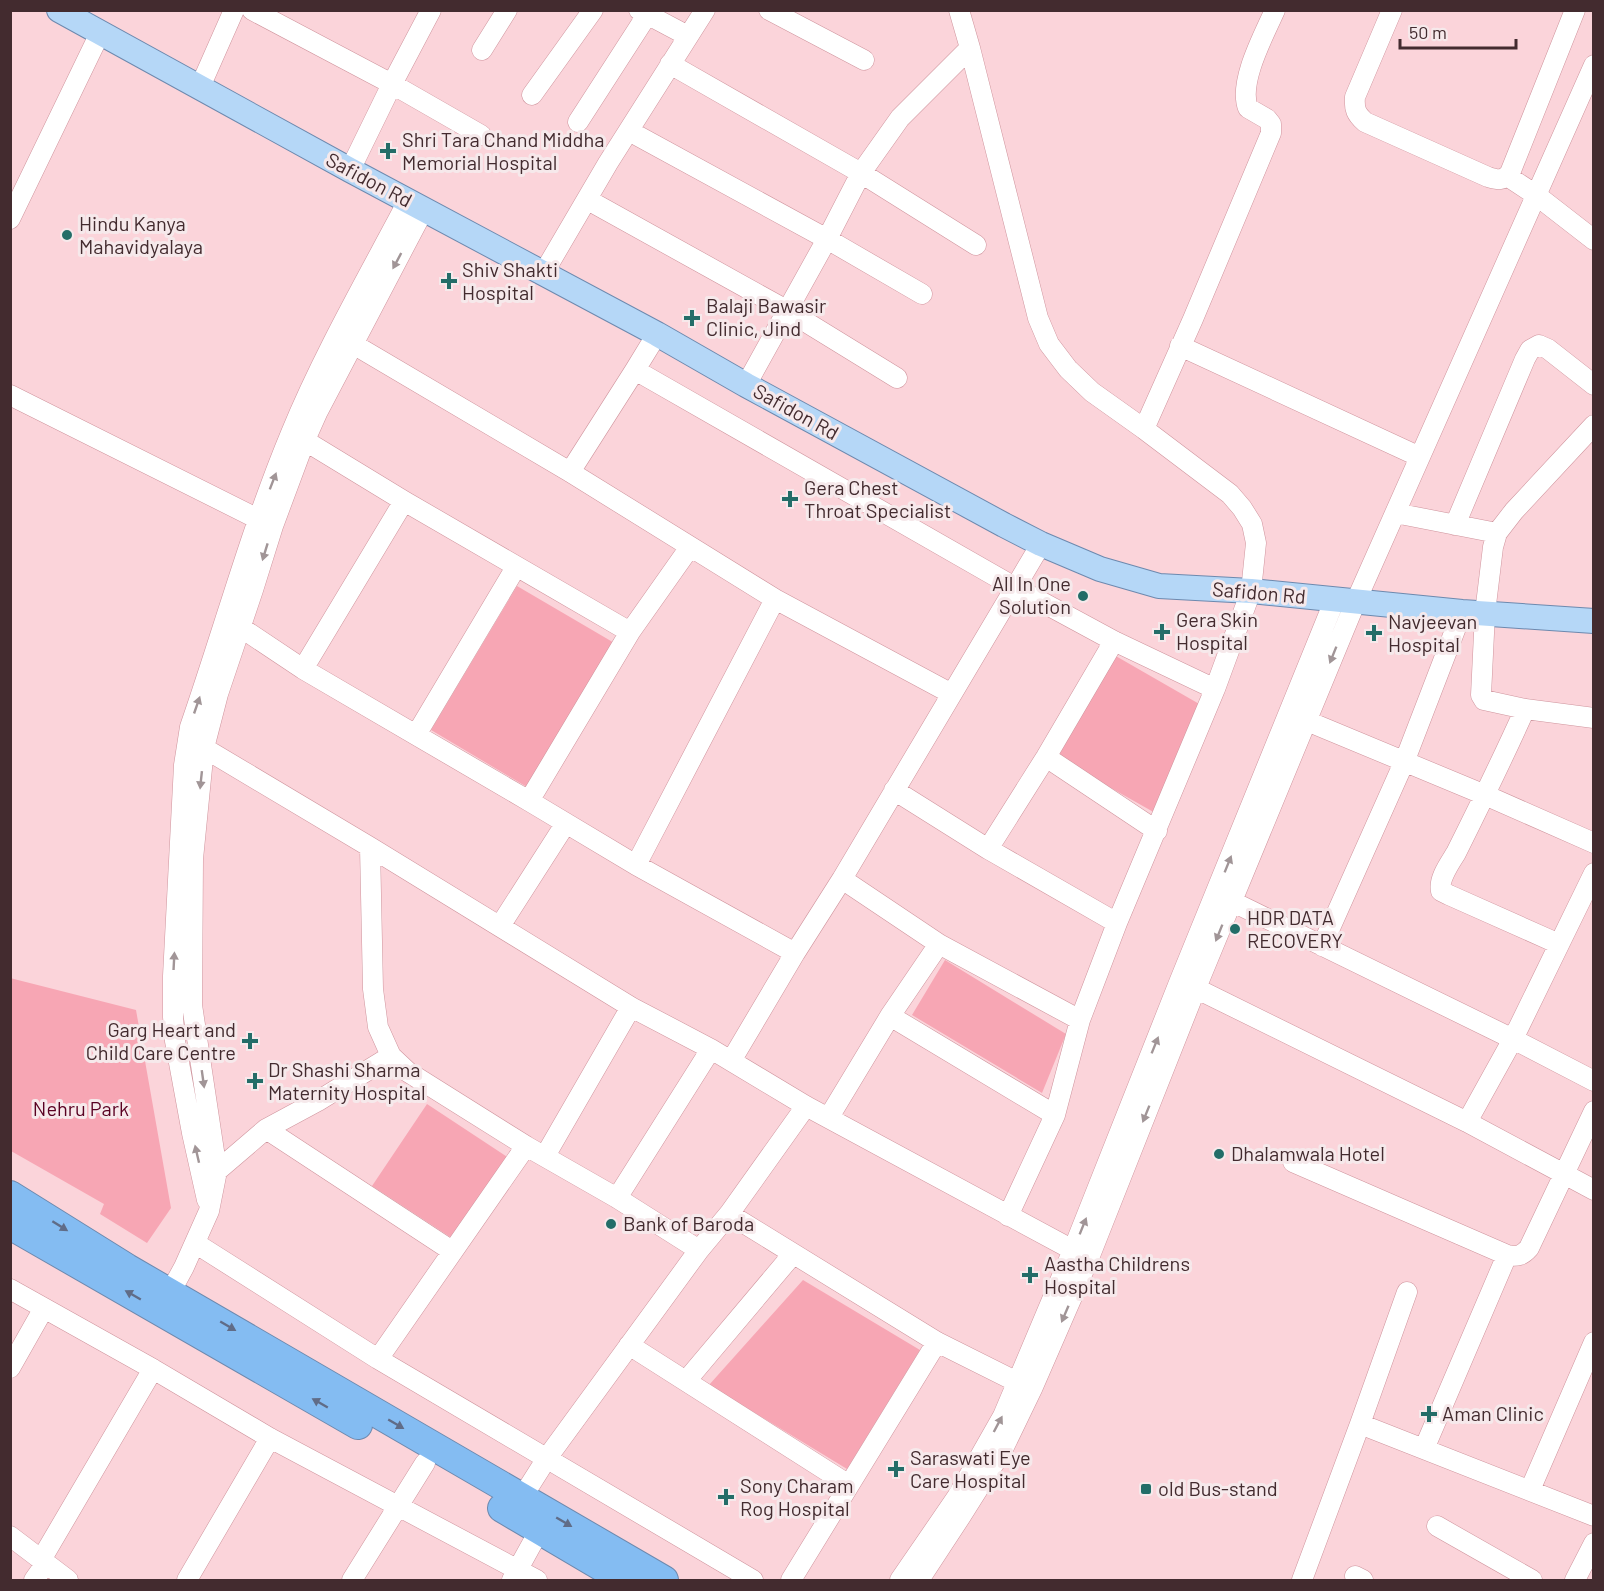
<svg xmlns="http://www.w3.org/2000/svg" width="1604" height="1591" font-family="Barlow,sans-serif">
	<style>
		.green { fill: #f7a6b4 }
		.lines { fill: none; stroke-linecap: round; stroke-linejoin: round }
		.minor-casing { stroke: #cf949d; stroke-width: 21 }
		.major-casing { stroke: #6d89ae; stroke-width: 26 }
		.highway-casing { stroke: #6d89ae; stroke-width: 30 }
		.minor { stroke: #fff; stroke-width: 20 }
		.major { stroke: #b5d7f7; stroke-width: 24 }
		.highway { stroke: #84bcf2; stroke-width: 28 }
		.oneway { fill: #a19597 }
		.oneway2 { fill: #606c87 }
		.poi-dot { fill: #236d68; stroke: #f6e9eb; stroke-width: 2 }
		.labels { text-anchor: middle; stroke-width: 6; stroke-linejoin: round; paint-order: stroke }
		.poi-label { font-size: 20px; fill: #432b2f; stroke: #f6e9eb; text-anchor: start }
		.street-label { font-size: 20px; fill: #432b2f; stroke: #f6e9eb }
		.park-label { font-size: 20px; fill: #590122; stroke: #f6e9eb }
	</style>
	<rect width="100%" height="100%" fill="#fbd4da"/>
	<!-- green -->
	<path class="green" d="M 517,586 L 628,651 L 542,796 L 431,730 Z
		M 1114,655 L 1201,705 L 1157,814 L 1056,757 Z
		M 945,960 L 1066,1034 L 1042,1093 L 912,1015 Z
		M 10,978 L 136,1010 L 171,1208 L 147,1243 L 100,1214 L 104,1204 L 11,1151 Z
		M 427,1104 L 521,1166 L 467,1248 L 372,1186 Z
		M 803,1280 L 920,1350 L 847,1469 L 709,1385 Z"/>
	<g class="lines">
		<!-- minor casing -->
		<g class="minor-casing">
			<path id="minor" d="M 252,10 L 392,84 L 481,135
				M 639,10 L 688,36
				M 769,10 L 864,60
				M 959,10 L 970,48 L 1038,318 L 1049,344 L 1068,369 L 1092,392 L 1144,429 L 1230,494 L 1242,508 L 1252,524 L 1256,543 L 1251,591 L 1215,689 L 1117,923 L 1080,1020 L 1055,1115 L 1008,1216
				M 1392,10 L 1355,97 C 1354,109 1356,114 1365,122 L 1488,177 C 1498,180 1503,181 1510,173 L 1575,10
				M 482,50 L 507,10
				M 670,64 L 861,173 L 976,245
				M 200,87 L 234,10
				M 532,95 L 593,10
				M 578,122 L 647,15
				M 629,131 L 827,239 L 922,294
				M 350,170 L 392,84 L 431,10
				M 1507,176 L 1536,195 L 1594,240
				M 588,200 L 788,311 L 897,378
				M 10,219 L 100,33
				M 543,274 L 608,163 L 705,10
				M 353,344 L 570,472 L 775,599 L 952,694
				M 1180,346 L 1420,457
				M 635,370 L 1016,588 L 1114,641 L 1215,689
				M 746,385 L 827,239 L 861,173 L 900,118 L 970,48
				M 10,395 L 268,524
				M 1594,425 L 1514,511 L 1497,533 L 1493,547 L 1485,613 L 1481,695 L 1484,700 L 1525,709 L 1594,718
				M 1144,429 L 1193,319 L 1271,133 L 1271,124 L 1267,119 L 1248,108 C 1238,82 1264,35 1275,10
				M 294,434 L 404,501 L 630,632
				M 570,472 L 635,370 L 657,334
				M 1395,513 L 1497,533
				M 1455,525 L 1525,359 L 1530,350 L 1539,345 L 1548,349 L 1594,385
				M 240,627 L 303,669 L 529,801 L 636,865 L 795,953
				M 303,669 L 404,501
				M 1525,709 C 1503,758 1480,805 1456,853 C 1450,863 1438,879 1441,891 L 1449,895 L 1559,944
				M 1307,721 L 1485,795 L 1594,843
				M 416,735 L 516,567
				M 195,745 L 204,748 L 370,847 L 631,1007 L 711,1049 L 806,1106 L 1084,1256
				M 1046,757 L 1157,831
				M 894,790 L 988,849 L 1117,923
				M 529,801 L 630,632 L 690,547
				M 370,847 L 373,989 L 378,1027 L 391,1056 L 408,1072 L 526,1146 L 617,1198 L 699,1250
				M 988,849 L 1046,757 L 1114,641
				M 636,865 L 775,599
				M 842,879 L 939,944 L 1080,1020
				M 1231,901 L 1513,1039 L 1594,1081
				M 500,926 L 566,823
				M 1322,946 L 1405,760 L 1462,612
				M 1185,983 L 1467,1122 L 1594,1190
				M 890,1016 L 1055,1115
				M 731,1061 L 795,953 L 842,879 L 1041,544
				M 829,1117 L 890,1016 L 939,944
				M 1467,1122 L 1513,1039 L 1594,873
				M 266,1129 L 452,1251
				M 545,1156 L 631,1007
				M 1293,1162 L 1507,1255 C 1517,1257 1522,1256 1529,1248 L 1594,1111
				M 217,1171 L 266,1129 L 318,1101 L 391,1056
				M 617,1198 L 711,1049
				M 207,1200 L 192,1133 L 175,1041 L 173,1017 L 173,976 L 184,765 L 190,727 C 224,629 251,529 291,433 C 324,353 368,277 408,201
				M 729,1214 L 937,1342 L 1027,1387
				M 195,1243 L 378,1359 L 753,1580
				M 10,1289 L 153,1369 L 270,1438 L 537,1580
				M 165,1302 L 184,1267 L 209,1211 L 217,1171 L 192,1005 L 193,859 L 204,748 L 218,694 L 253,590 L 273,526 L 305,440 L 318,411 L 424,209
				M 629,1345 L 849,1485
				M 378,1359 L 526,1146
				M 10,1368 L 44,1308
				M 686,1381 L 793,1254
				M 1360,1424 L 1594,1516
				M 1424,1449 L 1507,1255
				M 1530,1490 L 1594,1342
				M 516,1507 L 547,1458 L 699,1250 L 729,1214 L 806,1106
				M 1437,1526 L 1532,1580
				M 10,1536 L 68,1580
				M 41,1560 L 153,1369
				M 1355,1576 L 1363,1580
				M 34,1580 L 46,1563
				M 187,1580 L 270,1438
				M 352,1580 L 425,1463
				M 512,1580 L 539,1531
				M 791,1580 L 937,1342
				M 900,1580 L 957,1497 L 1003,1416 L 1073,1250 L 1180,980 L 1335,599
				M 919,1580 L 961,1516 L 1002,1451 L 1032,1389 L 1089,1258 L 1196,988 L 1356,601 L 1594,65
				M 1302,1580 L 1360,1424 L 1407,1292
				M 1575,1580 L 1594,1543"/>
		</g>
		<!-- major casing -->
		<g class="major-casing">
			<path id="major" d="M 59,10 L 350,170 L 657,334 L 746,385 L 1004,525 L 1041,544 L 1100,569 L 1159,586 L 1251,591 L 1462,612 L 1594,621"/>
		</g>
		<!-- highway casing -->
		<g class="highway-casing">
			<path id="highway" d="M 10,1195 L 127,1268 L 664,1580
				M 10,1225 L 358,1425
				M 502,1508 L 624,1580"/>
		</g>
		<!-- minor -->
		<use href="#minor" class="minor"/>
		<!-- major -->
		<use href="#major" class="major"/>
		<!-- highway -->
		<use href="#highway" class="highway"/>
	</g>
	<!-- one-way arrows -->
	<defs><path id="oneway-solid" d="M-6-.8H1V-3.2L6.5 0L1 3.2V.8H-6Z" transform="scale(1.5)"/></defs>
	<g class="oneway">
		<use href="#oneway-solid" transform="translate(397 261) rotate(118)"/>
		<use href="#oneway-solid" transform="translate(273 481) rotate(-69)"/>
		<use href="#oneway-solid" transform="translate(265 552) rotate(107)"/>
		<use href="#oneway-solid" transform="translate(1333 655) rotate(112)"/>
		<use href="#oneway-solid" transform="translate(197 705) rotate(-71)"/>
		<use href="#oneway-solid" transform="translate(201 780) rotate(96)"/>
		<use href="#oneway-solid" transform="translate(1228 864) rotate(-68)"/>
		<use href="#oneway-solid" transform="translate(1219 933) rotate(112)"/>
		<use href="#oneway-solid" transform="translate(174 961) rotate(-87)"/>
		<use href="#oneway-solid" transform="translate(1155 1045) rotate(-68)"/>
		<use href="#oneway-solid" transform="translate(203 1079) rotate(82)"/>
		<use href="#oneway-solid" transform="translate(1146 1114) rotate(112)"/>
		<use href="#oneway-solid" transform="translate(197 1154) rotate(-103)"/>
		<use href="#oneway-solid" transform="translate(1083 1226) rotate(-68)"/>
		<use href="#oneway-solid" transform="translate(1065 1314) rotate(113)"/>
		<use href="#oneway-solid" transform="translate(998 1424) rotate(-62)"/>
	</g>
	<g class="oneway2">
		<use href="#oneway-solid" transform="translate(60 1226) rotate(32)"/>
		<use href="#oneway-solid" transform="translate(133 1295) rotate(-150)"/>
		<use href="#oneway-solid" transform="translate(228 1326) rotate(30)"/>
		<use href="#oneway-solid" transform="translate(320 1403) rotate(-150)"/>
		<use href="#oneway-solid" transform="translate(396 1424) rotate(30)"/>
		<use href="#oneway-solid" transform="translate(564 1522) rotate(30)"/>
	</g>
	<!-- markers -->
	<g class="poi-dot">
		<path d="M385 142h6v6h6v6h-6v6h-6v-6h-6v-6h6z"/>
		<circle cx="67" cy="235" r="6"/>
		<path d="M446 272h6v6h6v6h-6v6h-6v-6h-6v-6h6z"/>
		<path d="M689 309h6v6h6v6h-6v6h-6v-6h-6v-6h6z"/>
		<path d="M787 490h6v6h6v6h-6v6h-6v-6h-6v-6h6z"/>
		<circle cx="1083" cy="596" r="6"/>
		<path d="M1159 623h6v6h6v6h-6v6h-6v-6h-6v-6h6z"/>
		<path d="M1371 624h6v6h6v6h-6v6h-6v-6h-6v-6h6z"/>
		<circle cx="1235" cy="929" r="6"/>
		<path d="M247 1032h6v6h6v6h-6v6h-6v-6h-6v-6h6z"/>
		<path d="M252 1072h6v6h6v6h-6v6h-6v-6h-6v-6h6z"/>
		<circle cx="1219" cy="1154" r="6"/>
		<circle cx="611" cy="1224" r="6"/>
		<path d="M1027 1266h6v6h6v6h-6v6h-6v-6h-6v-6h6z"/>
		<path d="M1426 1405h6v6h6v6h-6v6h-6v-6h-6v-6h6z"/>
		<path d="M893 1460h6v6h6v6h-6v6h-6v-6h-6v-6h6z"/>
		<rect x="1140" y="1483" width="12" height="12" rx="3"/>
		<path d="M723 1488h6v6h6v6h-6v6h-6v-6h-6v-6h6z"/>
	</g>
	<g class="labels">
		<!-- poi labels -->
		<g class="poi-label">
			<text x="402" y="147">Shri Tara Chand Middha<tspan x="402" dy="23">Memorial Hospital</tspan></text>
			<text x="79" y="231">Hindu Kanya<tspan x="79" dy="23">Mahavidyalaya</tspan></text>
			<text x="462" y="277">Shiv Shakti<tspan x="462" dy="23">Hospital</tspan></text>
			<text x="706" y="313">Balaji Bawasir<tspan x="706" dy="23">Clinic, Jind</tspan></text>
			<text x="804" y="495">Gera Chest<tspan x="804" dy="23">Throat Specialist</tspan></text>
			<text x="1071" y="591" text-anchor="end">All In One<tspan x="1071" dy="23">Solution</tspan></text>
			<text x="1176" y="627">Gera Skin<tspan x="1176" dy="23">Hospital</tspan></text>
			<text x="1388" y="629">Navjeevan<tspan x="1388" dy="23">Hospital</tspan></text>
			<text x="1247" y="925">HDR DATA<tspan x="1247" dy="23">RECOVERY</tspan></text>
			<text x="236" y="1037" text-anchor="end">Garg Heart and<tspan x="236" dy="23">Child Care Centre</tspan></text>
			<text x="268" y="1077">Dr Shashi Sharma<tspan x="268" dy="23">Maternity Hospital</tspan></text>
			<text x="1231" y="1161">Dhalamwala Hotel</text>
			<text x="623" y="1231">Bank of Baroda</text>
			<text x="1044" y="1271">Aastha Childrens<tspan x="1044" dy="23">Hospital</tspan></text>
			<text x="1442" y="1421">Aman Clinic</text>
			<text x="910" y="1465">Saraswati Eye<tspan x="910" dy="23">Care Hospital</tspan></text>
			<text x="740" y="1493">Sony Charam<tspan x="740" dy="23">Rog Hospital</tspan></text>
			<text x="1158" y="1496">old Bus-stand</text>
		</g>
		<!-- street labels -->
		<g class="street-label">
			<text transform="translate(369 180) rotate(28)" y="7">Safidon Rd</text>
			<text transform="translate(796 412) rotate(29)" y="7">Safidon Rd</text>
			<text transform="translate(1259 593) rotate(5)" y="7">Safidon Rd</text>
		</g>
		<!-- park labels -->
		<g class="park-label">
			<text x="81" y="1116">Nehru Park</text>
		</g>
	</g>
	<!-- border -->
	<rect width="1604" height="1591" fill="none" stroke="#432b2f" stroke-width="24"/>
	<!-- scale -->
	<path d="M1400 39v9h116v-9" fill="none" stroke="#432b2f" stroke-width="3"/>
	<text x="1409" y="39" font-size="18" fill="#432b2f" stroke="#f6e9eb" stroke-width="4.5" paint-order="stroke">50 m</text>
</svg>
